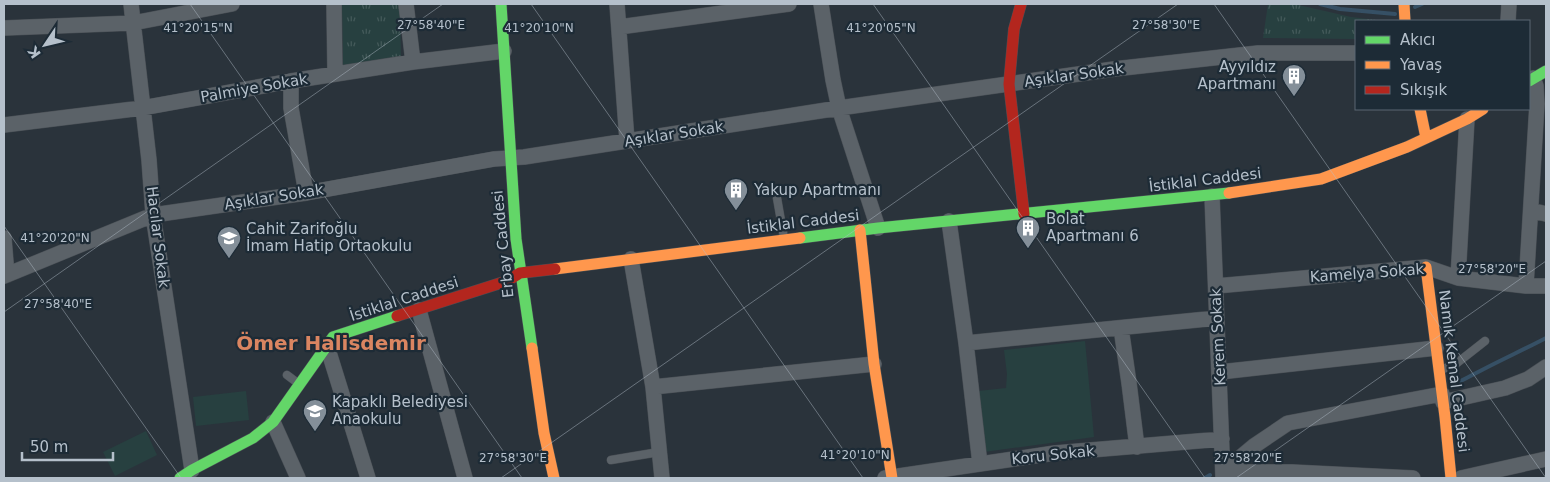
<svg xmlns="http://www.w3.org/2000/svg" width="1550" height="482" font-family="'DejaVu Sans',sans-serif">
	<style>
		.green { fill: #274040 }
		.park { fill: url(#park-tufts) }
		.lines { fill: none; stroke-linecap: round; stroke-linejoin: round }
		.stream { stroke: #365065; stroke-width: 4 }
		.lane-casing { stroke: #494f55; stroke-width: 9 }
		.street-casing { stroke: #494f55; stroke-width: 16 }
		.fast-casing { stroke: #494f55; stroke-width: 12 }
		.slow-casing { stroke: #494f55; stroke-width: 12 }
		.jam-casing { stroke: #494f55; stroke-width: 12 }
		.lane { stroke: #5b6268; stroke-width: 8 }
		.street { stroke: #5b6268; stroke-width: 15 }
		.fast { stroke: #63d668; stroke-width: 11 }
		.slow { stroke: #ff974d; stroke-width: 11 }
		.jam { stroke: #b3261e; stroke-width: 11 }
		.ticks { fill: none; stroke: #b5c0cb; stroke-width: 1; stroke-opacity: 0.45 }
		.labels { text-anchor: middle; stroke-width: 4.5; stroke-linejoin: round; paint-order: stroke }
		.poi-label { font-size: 15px; fill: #b5c0cb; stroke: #1d2b36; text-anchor: start }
		.street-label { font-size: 15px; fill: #b5c0cb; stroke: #1d2b36 }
		.district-label { font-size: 20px; font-weight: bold; fill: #da8561; stroke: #1d2b36 }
		.ticks-label { font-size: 12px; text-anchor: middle; fill: #b5c0cb; stroke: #1d2b36; stroke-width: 4.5; stroke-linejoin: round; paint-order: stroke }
	</style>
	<defs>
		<pattern id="park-tufts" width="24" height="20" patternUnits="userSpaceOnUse" patternTransform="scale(1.25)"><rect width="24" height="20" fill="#274040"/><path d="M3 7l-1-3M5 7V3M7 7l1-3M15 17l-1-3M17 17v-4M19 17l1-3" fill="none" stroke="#445a5a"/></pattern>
	</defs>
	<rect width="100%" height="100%" fill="#2a333b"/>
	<!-- green -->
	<path class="green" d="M 1085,341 L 1094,437 L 984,452 L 978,391 L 1006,388 L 1007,374 L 1004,350 Z
		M 246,391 L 249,420 L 196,426 L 193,397 Z
		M 146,431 L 157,455 L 115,476 L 103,452 Z"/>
	<!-- park -->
	<path class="park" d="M 342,4 L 400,4 L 401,58 L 343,67 Z
		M 1268,4 L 1294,4 L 1351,17 L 1385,21 L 1356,21 L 1356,39 L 1263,38 Z"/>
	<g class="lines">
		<!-- stream -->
		<path class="stream" d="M 1320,4 L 1340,9 L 1395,14
			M 1415,7 L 1422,4
			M 1454,384 C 1464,380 1472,375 1482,370 C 1503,359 1525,349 1546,338
			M 1205,478 L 1210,475"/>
		<!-- lane casing -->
		<g class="lane-casing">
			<path id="lane" d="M 777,198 L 784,238
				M 1441,370 L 1457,363 L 1485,341
				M 287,375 L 299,384
				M 611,460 L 659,452"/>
		</g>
		<!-- street casing -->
		<g class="street-casing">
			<path id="street" d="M 131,4 L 149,160 L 153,215 L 192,470
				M 334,4 L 335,74
				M 406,4 L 413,62
				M 617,4 L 627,141
				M 821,4 L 833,80 L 839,108 L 878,228
				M 1508,21 L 1509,4
				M 619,27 L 789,4
				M 4,28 L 133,23 L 232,4
				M 291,81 L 291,108 L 306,193
				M 4,125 L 142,108 L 291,81 L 413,62 L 504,51
				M 1212,196 L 1223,478
				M 1531,210 L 1546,214
				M 949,221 L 966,343 L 980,464
				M 4,238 L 7,275
				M 631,259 L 653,387 L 662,478
				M 4,276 L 153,215 L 306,193 L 494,159 L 524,157 L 839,108 L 1114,69 L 1258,53 L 1356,53
				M 1458,278 L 1467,119
				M 1216,286 L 1426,267 L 1458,278 L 1526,286 L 1546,286
				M 1526,286 L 1537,104 L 1536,86 L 1533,78
				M 419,310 L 465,478
				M 1121,328 L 1129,383 L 1137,447
				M 966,343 L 1217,318
				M 327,346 L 368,478
				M 1220,372 L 1436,348
				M 653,387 L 874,364
				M 1443,402 L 1505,388 L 1528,379 L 1546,367
				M 273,422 L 298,478
				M 1223,472 L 1254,446 L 1288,423 L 1442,394
				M 1223,472 L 1292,472 L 1413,478
				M 885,478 L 1055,453 L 1222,439
				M 1461,478 L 1546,459"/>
		</g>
		<!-- fast casing -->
		<g class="fast-casing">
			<path id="fast" d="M 501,4 L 516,239 L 532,348
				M 1529,81 L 1546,71
				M 800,238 L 878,228 L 1229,193
				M 180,478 L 192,470 L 253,438 L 273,422 L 333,337 L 397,316"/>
		</g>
		<!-- slow casing -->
		<g class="slow-casing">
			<path id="slow" d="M 1404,4 L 1405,21
				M 1420,109 L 1426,138
				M 1229,193 L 1321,179 L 1407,147 L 1467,119 L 1483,109
				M 860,230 L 874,364 L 892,478
				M 1426,267 L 1445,417 L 1451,478
				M 555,269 L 800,238
				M 532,348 L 544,433 L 554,478"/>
		</g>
		<!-- jam casing -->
		<g class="jam-casing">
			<path id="jam" d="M 1021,4 L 1014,29 L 1009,84 L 1024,214
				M 397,316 L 507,281 L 520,273 L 555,269"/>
		</g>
		<!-- lane -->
		<use href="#lane" class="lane"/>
		<!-- street -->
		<use href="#street" class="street"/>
		<!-- fast -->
		<use href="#fast" class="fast"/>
		<!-- slow -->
		<use href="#slow" class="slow"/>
		<!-- jam -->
		<use href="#jam" class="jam"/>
	</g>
	<!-- ticks -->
	<path class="ticks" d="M 190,4 L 522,478M 531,4 L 863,478M 873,4 L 1205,478M 1214,4 L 1546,478M 4,226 L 181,478M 4,312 L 443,4M 501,478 L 1178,4M 1236,478 L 1546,261"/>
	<!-- icons -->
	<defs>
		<g id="building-pin" transform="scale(1.25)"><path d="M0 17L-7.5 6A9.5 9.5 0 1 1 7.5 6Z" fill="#848f99" stroke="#1d2b36"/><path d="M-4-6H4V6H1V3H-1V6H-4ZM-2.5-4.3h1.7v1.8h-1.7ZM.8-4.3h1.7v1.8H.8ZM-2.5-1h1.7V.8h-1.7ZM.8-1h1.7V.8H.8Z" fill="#fff"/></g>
		<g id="school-pin" transform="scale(1.25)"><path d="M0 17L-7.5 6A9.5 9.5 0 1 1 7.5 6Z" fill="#848f99" stroke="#1d2b36"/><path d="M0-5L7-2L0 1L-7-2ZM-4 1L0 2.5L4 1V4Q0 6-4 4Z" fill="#fff"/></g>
	</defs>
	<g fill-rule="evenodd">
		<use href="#building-pin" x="1294" y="76"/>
		<use href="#building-pin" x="736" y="190"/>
		<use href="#building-pin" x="1028" y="228"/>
		<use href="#school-pin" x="229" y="238"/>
		<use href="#school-pin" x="315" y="411"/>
	</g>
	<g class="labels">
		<!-- poi labels -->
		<g class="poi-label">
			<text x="1276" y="72" text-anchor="end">Ayyıldız<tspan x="1276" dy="17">Apartmanı</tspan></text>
			<text x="754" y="195">Yakup Apartmanı</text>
			<text x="1046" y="224">Bolat<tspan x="1046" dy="17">Apartmanı 6</tspan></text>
			<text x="246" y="234">Cahit Zarifoğlu<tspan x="246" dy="17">İmam Hatip Ortaokulu</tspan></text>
			<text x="332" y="407">Kapaklı Belediyesi<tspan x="332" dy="17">Anaokulu</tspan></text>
		</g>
		<!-- street labels -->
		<g class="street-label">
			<text transform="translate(1074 75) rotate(-8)" y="5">Aşıklar Sokak</text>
			<text transform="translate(254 88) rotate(-10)" y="5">Palmiye Sokak</text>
			<text transform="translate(674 134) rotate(-9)" y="5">Aşıklar Sokak</text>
			<text transform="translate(1205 180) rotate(-7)" y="5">İstiklal Caddesi</text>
			<text transform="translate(274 197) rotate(-9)" y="5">Aşıklar Sokak</text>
			<text transform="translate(803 222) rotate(-7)" y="5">İstiklal Caddesi</text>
			<text transform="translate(158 237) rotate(83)" y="5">Hacılar Sokak</text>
			<text transform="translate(503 244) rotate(-96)" y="5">Erbay Caddesi</text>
			<text transform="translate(1367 273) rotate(-4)" y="5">Kamelya Sokak</text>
			<text transform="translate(404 299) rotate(-18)" y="5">İstiklal Caddesi</text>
			<text transform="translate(1218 337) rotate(-93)" y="5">Kerem Sokak</text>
			<text transform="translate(1454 371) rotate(83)" y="5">Namık Kemal Caddesi</text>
			<text transform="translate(1053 455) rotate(-6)" y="5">Koru Sokak</text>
		</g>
		<!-- district labels -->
		<g class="district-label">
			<text x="331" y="350">Ömer Halisdemir</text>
		</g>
	</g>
	<g class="ticks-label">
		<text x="431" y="29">27°58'40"E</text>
		<text x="1166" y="29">27°58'30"E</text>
		<text x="198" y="32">41°20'15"N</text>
		<text x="539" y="32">41°20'10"N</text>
		<text x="881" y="32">41°20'05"N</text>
		<text x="55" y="242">41°20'20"N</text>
		<text x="1492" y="273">27°58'20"E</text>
		<text x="58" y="308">27°58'40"E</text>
		<text x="855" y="459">41°20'10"N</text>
		<text x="513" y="462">27°58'30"E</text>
		<text x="1248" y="462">27°58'20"E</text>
	</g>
	<!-- border -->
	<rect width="1550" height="482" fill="none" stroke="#b5c0cb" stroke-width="10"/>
	<!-- legend -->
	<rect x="1355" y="20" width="175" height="90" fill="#1d2b36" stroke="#5a6772"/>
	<rect x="1365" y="36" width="25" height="8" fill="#63d668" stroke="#5a6772"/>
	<text x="1400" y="45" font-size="15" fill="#b5c0cb">Akıcı</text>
	<rect x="1365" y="61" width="25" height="8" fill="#ff974d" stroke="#5a6772"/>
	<text x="1400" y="70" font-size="15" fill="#b5c0cb">Yavaş</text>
	<rect x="1365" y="86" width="25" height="8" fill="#b3261e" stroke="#5a6772"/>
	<text x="1400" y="95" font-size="15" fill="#b5c0cb">Sıkışık</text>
	<!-- north arrow -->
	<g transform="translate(45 45) rotate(235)" stroke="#1d2b36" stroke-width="4" paint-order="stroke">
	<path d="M0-4L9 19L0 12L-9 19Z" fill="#b5c0cb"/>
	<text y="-8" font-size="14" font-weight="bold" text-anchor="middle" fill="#b5c0cb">K</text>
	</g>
	<!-- scale -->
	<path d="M22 452v8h91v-8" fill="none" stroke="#b5c0cb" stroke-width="2.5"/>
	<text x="30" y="452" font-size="15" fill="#b5c0cb" stroke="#1d2b36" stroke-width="4" paint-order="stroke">50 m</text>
</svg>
